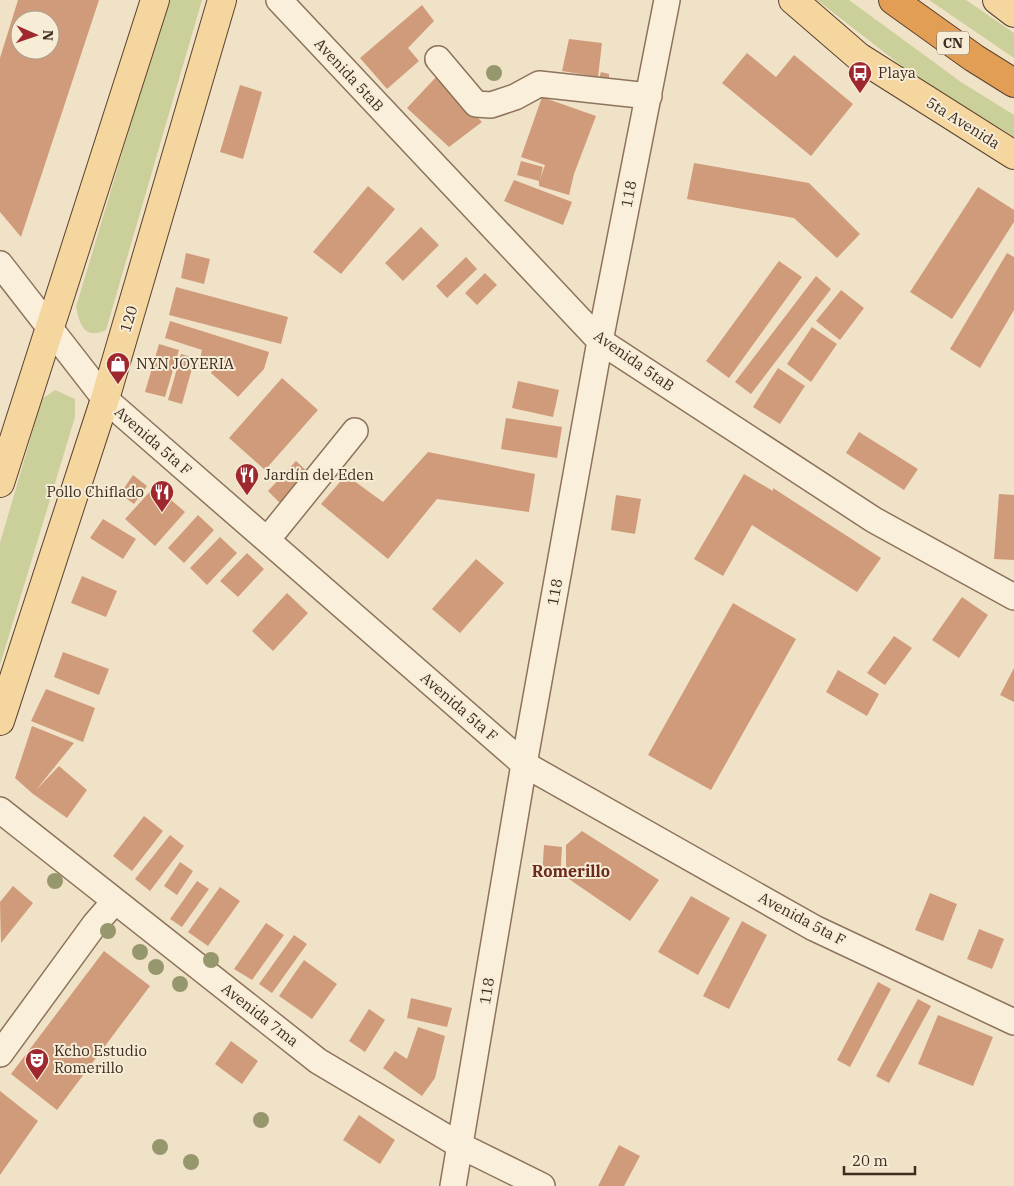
<svg xmlns="http://www.w3.org/2000/svg" width="1014" height="1186" font-family="'IBM Plex Serif',serif">
	<style>
		.green { fill: #cbcf99 }
		.building { fill: #d09b7b; fill-rule: evenodd }
		.lines { fill: none; stroke-linecap: round; stroke-linejoin: round }
		.minor-casing { stroke: #8d735b; stroke-width: 28 }
		.major-casing { stroke: #5b422f; stroke-width: 30 }
		.highway-casing { stroke: #5b422f; stroke-width: 30 }
		.minor { stroke: #faefda; stroke-width: 25 }
		.major { stroke: #f4d69e; stroke-width: 28 }
		.highway { stroke: #e29e55; stroke-width: 28 }
		.tree { fill: #97976d }
		.labels { text-anchor: middle; stroke-width: 4; stroke-linejoin: round; paint-order: stroke }
		.shield { fill: #f7ecd6; stroke: #756656; stroke-width: 1 }
		.shield-label { font-size: 14px; font-weight: bold; fill: #3d2c1f }
		.poi-label { font-size: 15px; fill: #3d2c1f; stroke: #f7ecd6; text-anchor: start }
		.street-label { font-size: 15px; fill: #3d2c1f; stroke: #f7ecd6 }
		.neighbourhood-label { font-size: 16px; font-weight: bold; fill: #6b2a1d; stroke: #f7ecd6 }
	</style>
	<rect width="100%" height="100%" fill="#f0e2c6"/>
	<!-- green -->
	<path class="green" d="M 168,0 L 202,0 L 106,330 C 84,340 80,325 76,307 Z
		M 817,0 L 849,0 L 961,82 L 1014,115 L 1014,137 L 911,73 Z
		M 929,0 L 966,0 L 1014,33 L 1014,58 Z
		M 55,390 L 75,399 L 75,417 L 0,665 L 0,543 L 42,399 Z"/>
	<!-- building -->
	<path class="building" d="M 18,0 L 99,0 L 21,237 L 0,212 L 0,58 ZM 20,20 L 50,20 L 50,50 L 20,50 Z
		M 422,5 L 434,21 L 408,48 L 419,61 L 387,89 L 360,58 Z
		M 569,39 L 602,43 L 598,77 L 562,71 Z
		M 747,53 L 776,77 L 794,55 L 853,104 L 811,156 L 722,83 Z
		M 601,72 L 609,74 L 609,81 L 599,79 Z
		M 437,76 L 482,122 L 449,147 L 407,108 Z
		M 240,85 L 262,92 L 243,159 L 220,152 Z
		M 542,97 L 596,116 L 574,174 L 569,195 L 539,186 L 539,181 L 517,175 L 521,161 L 543,167 L 540,179 L 545,165 L 521,157 Z
		M 694,163 L 809,183 L 860,234 L 837,258 L 794,218 L 687,199 Z
		M 514,180 L 572,202 L 563,225 L 504,201 Z
		M 368,186 L 395,209 L 341,274 L 313,252 Z
		M 978,187 L 1014,210 L 1014,222 L 952,319 L 910,292 Z
		M 421,227 L 439,245 L 403,281 L 385,263 Z
		M 186,253 L 210,259 L 204,284 L 181,278 Z
		M 1007,253 L 1014,257 L 1014,310 L 980,368 L 950,349 Z
		M 466,257 L 477,269 L 447,298 L 436,286 Z
		M 779,261 L 802,277 L 729,378 L 706,361 Z
		M 485,273 L 497,285 L 477,305 L 465,293 Z
		M 816,276 L 831,289 L 751,394 L 735,382 Z
		M 176,287 L 288,317 L 281,344 L 169,315 Z
		M 841,290 L 864,308 L 840,340 L 816,321 Z
		M 170,321 L 269,352 L 264,369 L 238,397 L 211,373 L 212,371 L 198,368 L 202,350 L 165,338 Z
		M 812,327 L 837,344 L 811,382 L 787,364 Z
		M 159,344 L 179,350 L 165,397 L 145,392 Z
		M 181,354 L 195,358 L 182,404 L 168,400 Z
		M 778,368 L 805,386 L 780,424 L 753,407 Z
		M 282,378 L 318,410 L 265,470 L 229,438 Z
		M 518,381 L 559,390 L 553,417 L 512,408 Z
		M 506,418 L 562,427 L 557,458 L 501,449 Z
		M 859,432 L 918,469 L 904,490 L 846,453 Z
		M 428,452 L 535,474 L 529,512 L 437,499 L 388,559 L 321,504 L 346,475 L 383,502 Z
		M 296,461 L 311,475 L 282,505 L 268,491 Z
		M 744,474 L 773,491 L 773,488 L 881,558 L 857,592 L 752,525 L 723,576 L 694,559 Z
		M 133,475 L 147,486 L 134,504 L 120,494 Z
		M 155,486 L 185,512 L 155,546 L 125,519 Z
		M 999,494 L 1014,495 L 1014,560 L 994,559 Z
		M 616,495 L 641,499 L 635,534 L 611,530 Z
		M 198,515 L 214,530 L 184,563 L 168,548 Z
		M 103,519 L 136,539 L 123,559 L 90,538 Z
		M 220,537 L 237,553 L 207,585 L 190,568 Z
		M 247,553 L 264,569 L 238,597 L 220,581 Z
		M 476,559 L 504,583 L 460,633 L 432,609 Z
		M 82,576 L 117,591 L 106,617 L 71,603 Z
		M 287,593 L 308,613 L 273,651 L 252,631 Z
		M 962,597 L 988,615 L 959,658 L 932,640 Z
		M 733,603 L 796,639 L 711,790 L 648,755 Z
		M 894,636 L 912,648 L 885,685 L 867,673 Z
		M 63,652 L 109,669 L 99,695 L 54,677 Z
		M 1014,668 L 1014,702 L 1000,695 Z
		M 838,670 L 879,694 L 867,716 L 826,692 Z
		M 46,689 L 95,708 L 83,742 L 31,721 Z
		M 32,726 L 74,743 L 36,790 L 59,766 L 87,790 L 67,818 L 33,794 L 15,778 Z
		M 144,816 L 163,831 L 132,871 L 113,856 Z
		M 582,831 L 659,880 L 630,921 L 566,877 L 566,845 Z
		M 170,835 L 184,846 L 150,891 L 135,879 Z
		M 544,845 L 562,847 L 560,879 L 542,878 Z
		M 180,862 L 193,871 L 177,895 L 164,886 Z
		M 197,881 L 209,889 L 182,927 L 170,919 Z
		M 13,886 L 33,903 L 1,943 L 0,902 Z
		M 220,887 L 240,901 L 208,946 L 188,932 Z
		M 930,893 L 957,904 L 943,941 L 915,930 Z
		M 691,896 L 730,918 L 698,975 L 658,952 Z
		M 742,921 L 767,935 L 729,1009 L 703,996 Z
		M 266,923 L 284,935 L 252,980 L 234,969 Z
		M 979,929 L 1004,939 L 992,969 L 967,959 Z
		M 294,935 L 307,944 L 272,993 L 259,984 Z
		M 104,951 L 150,986 L 57,1110 L 11,1074 Z
		M 304,960 L 337,984 L 312,1019 L 279,996 Z
		M 878,982 L 891,989 L 850,1067 L 837,1060 Z
		M 411,998 L 452,1008 L 447,1027 L 407,1018 Z
		M 918,999 L 931,1006 L 889,1083 L 876,1076 Z
		M 369,1009 L 385,1020 L 365,1052 L 349,1041 Z
		M 938,1015 L 993,1037 L 973,1086 L 918,1064 Z
		M 418,1027 L 445,1036 L 435,1078 L 422,1096 L 383,1068 L 395,1051 L 407,1059 Z
		M 231,1041 L 258,1061 L 242,1084 L 215,1064 Z
		M 0,1091 L 38,1121 L 0,1175 Z
		M 359,1115 L 395,1140 L 380,1164 L 343,1140 Z
		M 619,1145 L 640,1156 L 624,1186 L 598,1186 Z"/>
	<g class="lines">
		<!-- minor casing -->
		<g class="minor-casing">
			<path id="minor" d="M 279,0 L 600,341 L 874,520 L 1014,597
				M 438,59 L 476,104 L 491,105 L 515,97 L 539,84 L 649,96
				M 0,264 L 105,399 L 524,764 L 814,928 L 1014,1022
				M 267,540 L 355,431
				M 0,810 L 318,1061 L 461,1146 L 542,1186
				M 0,1054 L 95,924 L 115,901
				M 453,1186 L 524,764 L 600,341 L 667,0"/>
		</g>
		<!-- major casing -->
		<g class="major-casing">
			<path id="major" d="M 793,0 L 859,57 L 1014,155
				M 997,0 L 1014,13
				M 0,483 L 155,0
				M 0,721 L 105,399 L 222,0"/>
		</g>
		<!-- highway casing -->
		<g class="highway-casing">
			<path id="highway" d="M 893,0 L 974,58 L 1014,83"/>
		</g>
		<!-- minor -->
		<use href="#minor" class="minor"/>
		<!-- major -->
		<use href="#major" class="major"/>
		<!-- highway -->
		<use href="#highway" class="highway"/>
	</g>
	<!-- trees -->
	<g class="tree">
		<circle cx="494" cy="73" r="8"/>
		<circle cx="55" cy="881" r="8"/>
		<circle cx="108" cy="931" r="8"/>
		<circle cx="140" cy="952" r="8"/>
		<circle cx="211" cy="960" r="8"/>
		<circle cx="156" cy="967" r="8"/>
		<circle cx="180" cy="984" r="8"/>
		<circle cx="261" cy="1120" r="8"/>
		<circle cx="160" cy="1147" r="8"/>
		<circle cx="191" cy="1162" r="8"/>
	</g>
	<!-- icons -->
	<defs>
		<g id="bus-pin" transform="scale(1.25)"><path d="M0 17L-7.5 6A9.5 9.5 0 1 1 7.5 6Z" fill="#9f282e" stroke="#f7ecd6"/><path d="M-5-6H5V4H4V6H2V4H-2V6H-4V4H-5ZM-3.5-4V0h7V-4ZM-3.5 1.2v1.5H-2V1.2ZM2 1.2v1.5H3.5V1.2Z" fill="#fff"/></g>
		<g id="shop-pin" transform="scale(1.25)"><path d="M0 17L-7.5 6A9.5 9.5 0 1 1 7.5 6Z" fill="#9f282e" stroke="#f7ecd6"/><path d="M-5-2.5h2.3a2.7 3.5 0 0 1 5.4 0H5L5.5 6h-11ZM-1.5-2.5h3a1.5 2.3 0 0 0-3 0Z" fill="#fff"/></g>
		<g id="restaurant-pin" transform="scale(1.25)"><path d="M0 17L-7.5 6A9.5 9.5 0 1 1 7.5 6Z" fill="#9f282e" stroke="#f7ecd6"/><path d="M-5-6h1v4h1v-4h1v4h1v-4h1v5L-1.5 .5V6h-2V.5L-5-1ZM5-6V6H3V1.5H1.5Q1.5-4 5-6Z" fill="#fff"/></g>
		<g id="theatre-pin" transform="scale(1.25)"><path d="M0 17L-7.5 6A9.5 9.5 0 1 1 7.5 6Z" fill="#9f282e" stroke="#f7ecd6"/><path d="M-5-5.5Q0-4 5-5.5V0Q5 5 0 6Q-5 5-5 0ZM-3.3-2.5H-1v1.5H-3.3ZM1-2.5H3.3v1.5H1ZM-2.8 1Q0 5.5 2.8 1Z" fill="#fff"/></g>
	</defs>
	<g fill-rule="evenodd">
		<use href="#bus-pin" x="860" y="73"/>
		<use href="#shop-pin" x="118" y="364"/>
		<use href="#restaurant-pin" x="247" y="475"/>
		<use href="#restaurant-pin" x="162" y="492"/>
		<use href="#theatre-pin" x="37" y="1060"/>
	</g>
	<g class="labels">
		<!-- shield labels -->
		<rect class="shield" x="937" y="31.5" width="32" height="23" rx="4"/>
		<g class="shield-label">
			<text x="953" y="48">CN</text>
		</g>
		<!-- poi labels -->
		<g class="poi-label">
			<text x="878" y="78">Playa</text>
			<text x="136" y="369">NYN JOYERIA</text>
			<text x="264" y="480">Jardín del Eden</text>
			<text x="144" y="497" text-anchor="end">Pollo Chiflado</text>
			<text x="54" y="1056">Kcho Estudio<tspan x="54" dy="17">Romerillo</tspan></text>
		</g>
		<!-- street labels -->
		<g class="street-label">
			<text transform="translate(349 75) rotate(47)" y="5">Avenida 5taB</text>
			<text transform="translate(963 123) rotate(32)" y="5">5ta Avenida</text>
			<text transform="translate(629 194) rotate(-79)" y="5">118</text>
			<text transform="translate(129 319) rotate(-73)" y="5">120</text>
			<text transform="translate(634 361) rotate(35)" y="5">Avenida 5taB</text>
			<text transform="translate(153 441) rotate(41)" y="5">Avenida 5ta F</text>
			<text transform="translate(555 592) rotate(-80)" y="5">118</text>
			<text transform="translate(459 707) rotate(41)" y="5">Avenida 5ta F</text>
			<text transform="translate(802 919) rotate(28)" y="5">Avenida 5ta F</text>
			<text transform="translate(487 991) rotate(-81)" y="5">118</text>
			<text transform="translate(260 1015) rotate(38)" y="5">Avenida 7ma</text>
		</g>
		<!-- neighbourhood labels -->
		<g class="neighbourhood-label">
			<text x="571" y="877">Romerillo</text>
		</g>
	</g>
	<!-- north arrow -->
	<g transform="translate(35 35) rotate(92)"><circle r="24" fill="#f7ecd6" stroke="#ad9f8d"/>
	<path d="M0-4L9 19L0 12L-9 19Z" fill="#9f282e"/>
	<text y="-8" font-size="14" font-weight="bold" text-anchor="middle" fill="#3d2c1f">N</text>
	</g>
	<!-- scale -->
	<path d="M844 1166v8h71v-8" fill="none" stroke="#3d2c1f" stroke-width="2.5"/>
	<text x="852" y="1166" font-size="15" fill="#3d2c1f" stroke="#f7ecd6" stroke-width="4" paint-order="stroke">20 m</text>
</svg>
